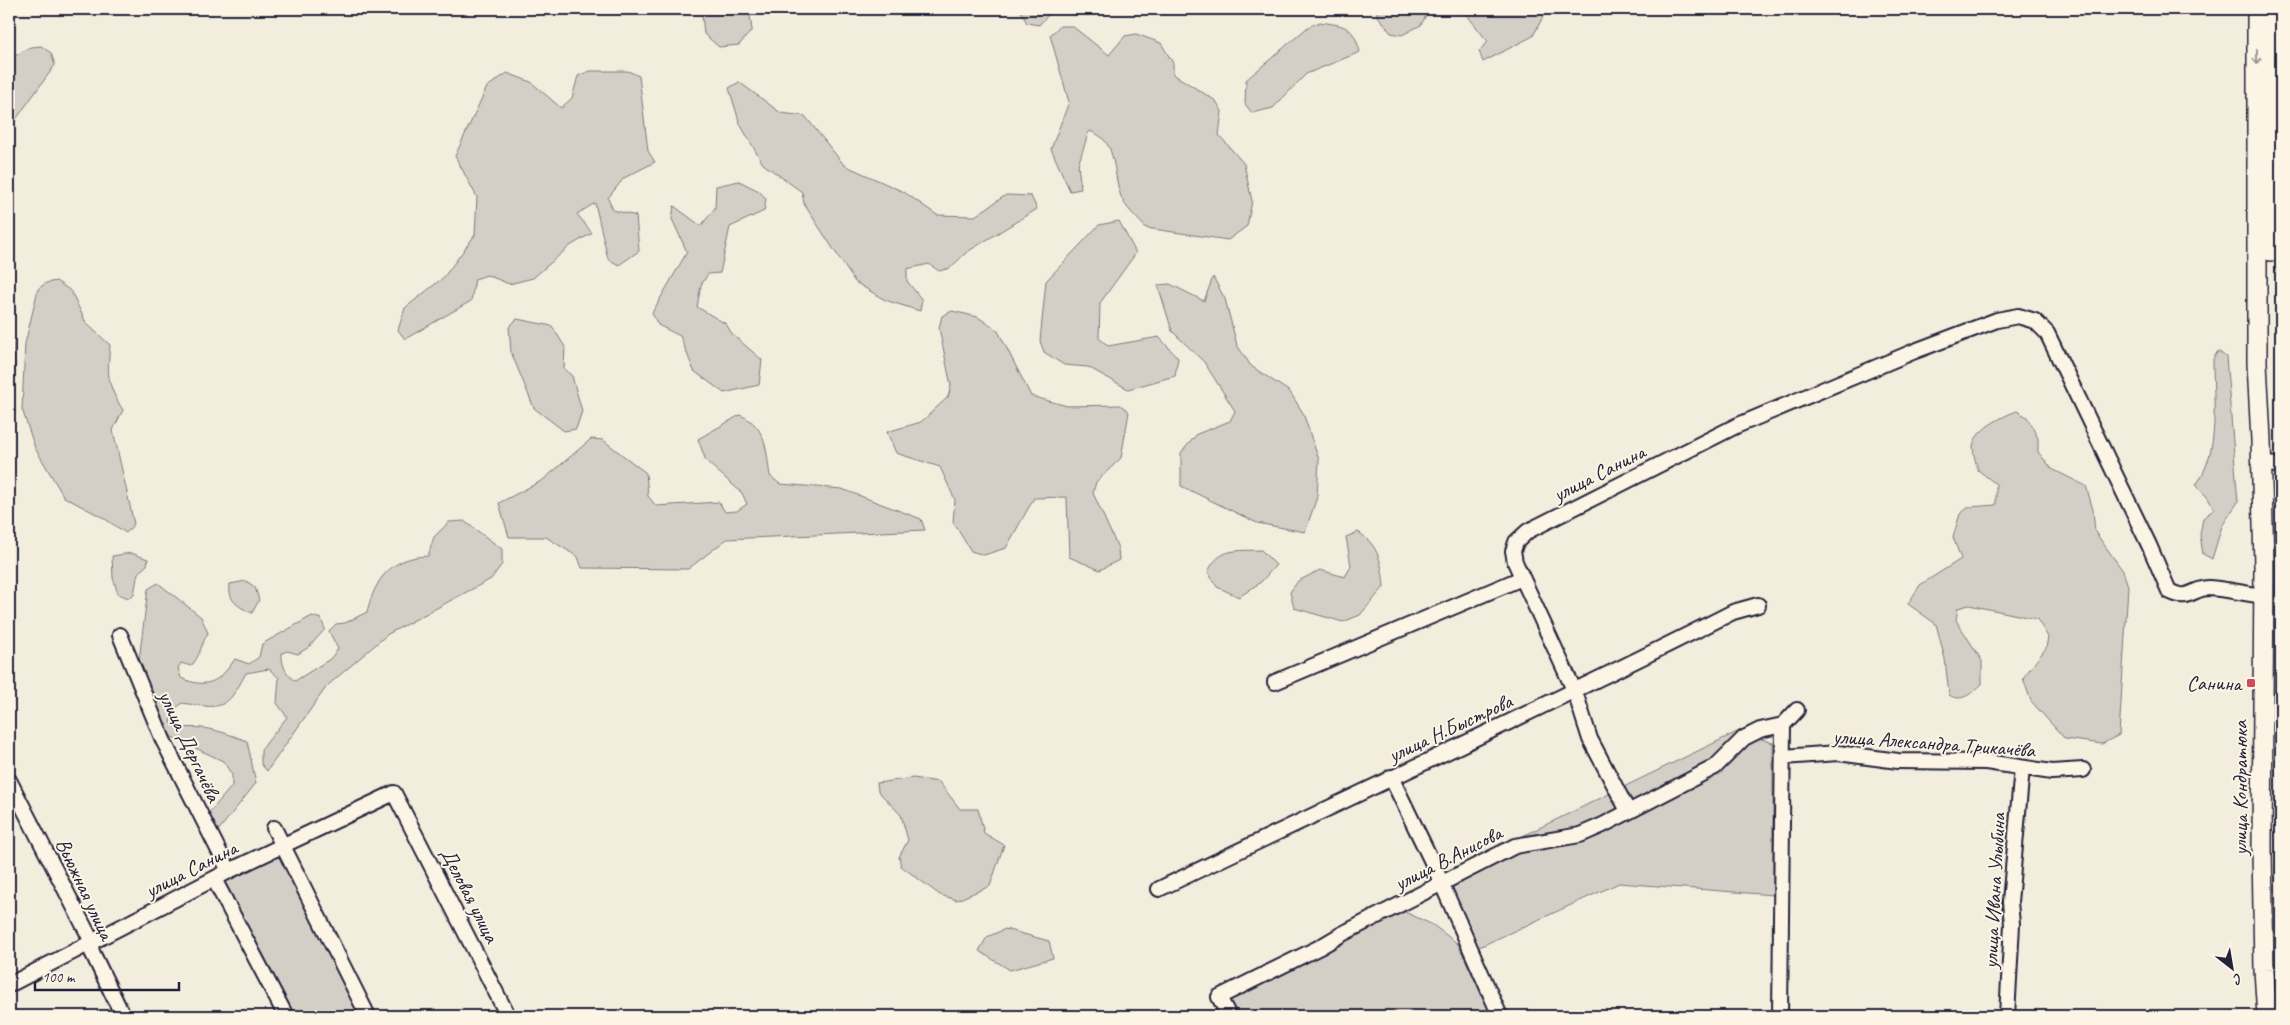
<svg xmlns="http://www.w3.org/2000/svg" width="2290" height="1025" font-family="Caveat,sans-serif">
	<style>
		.green { fill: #d4cfc6; stroke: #7b7880 }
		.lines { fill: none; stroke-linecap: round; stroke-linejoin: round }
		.minor-casing { stroke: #22223b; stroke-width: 18 }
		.major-casing { stroke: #22223b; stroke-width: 22 }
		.minor { stroke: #fcf5e5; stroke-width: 14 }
		.major { stroke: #fcf5e5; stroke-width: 19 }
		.oneway { stroke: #9a9698 }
		.poi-dot { fill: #d1495b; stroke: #fcf5e5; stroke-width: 2 }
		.labels { text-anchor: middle; stroke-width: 4; stroke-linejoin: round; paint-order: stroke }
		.street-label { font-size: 21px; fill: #22223b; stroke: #fcf5e5 }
		.poi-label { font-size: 21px; fill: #22223b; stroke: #fcf5e5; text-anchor: end }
	</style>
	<rect width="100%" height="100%" fill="#f3edde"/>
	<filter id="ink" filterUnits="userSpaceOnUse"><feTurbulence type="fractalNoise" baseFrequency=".02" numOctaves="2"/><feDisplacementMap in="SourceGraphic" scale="10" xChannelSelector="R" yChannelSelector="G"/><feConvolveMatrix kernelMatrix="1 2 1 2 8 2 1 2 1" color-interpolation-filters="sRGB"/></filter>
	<g filter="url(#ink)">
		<!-- green -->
		<path class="green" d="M 707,9 L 749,9 L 752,30 L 739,45 L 719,47 L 704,34 L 702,14 Z
			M 1019,9 L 1048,9 L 1050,13 L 1039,25 L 1027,23 Z
			M 1377,9 L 1424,9 L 1426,15 L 1421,25 L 1402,35 L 1391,33 L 1377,15 Z
			M 1452,9 L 1547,9 L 1533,36 L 1483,62 L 1479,51 L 1488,42 L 1467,15 Z
			M 1320,22 C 1346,26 1353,25 1360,52 L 1306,74 L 1273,108 L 1252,113 L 1245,104 L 1246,80 L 1308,27 Z
			M 1060,26 L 1072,26 L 1109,55 L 1125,36 L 1136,34 L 1161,43 L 1173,63 L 1173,74 L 1216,101 L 1222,111 L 1219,135 L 1244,164 L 1252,201 L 1247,226 L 1228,240 L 1146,228 C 1139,220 1128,210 1123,201 C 1111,177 1120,139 1089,131 L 1078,165 L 1081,189 L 1070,191 L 1051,149 L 1069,102 L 1050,35 Z
			M 41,46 L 51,53 L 55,65 L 9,129 L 9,59 L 31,47 Z
			M 590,71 L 628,71 L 639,76 L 648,151 L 655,162 L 624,178 L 608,198 L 613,210 L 636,216 L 639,251 L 619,265 L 608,259 L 595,203 L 577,214 L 592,233 L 570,246 L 533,278 L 509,284 L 487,275 L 475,279 L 471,301 L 405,339 L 398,330 L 405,308 L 444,277 L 475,235 L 477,197 L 455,156 L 487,87 L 507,73 L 531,82 L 561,108 L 572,98 L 578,76 Z
			M 739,82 L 781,113 L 805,116 L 844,165 L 904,192 L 937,215 L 975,216 L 1006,195 L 1031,196 L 1037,209 L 967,252 L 950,268 L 939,271 L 929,264 L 907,269 L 907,281 L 922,300 L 920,311 L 885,300 L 855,282 L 804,204 L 802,192 L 763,164 L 740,124 L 729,88 Z
			M 739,181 L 759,191 L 766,199 L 764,211 L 730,227 L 720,273 L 708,274 L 701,285 L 697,307 L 726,324 L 732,334 L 762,360 L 759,385 L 724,393 L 694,371 L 680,336 L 658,325 L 652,313 L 687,252 L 672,219 L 674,206 L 701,226 L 715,208 L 716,186 Z
			M 1119,221 L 1136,253 L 1100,303 L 1099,338 L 1108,346 L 1159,337 L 1178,358 L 1175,376 L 1128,389 L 1088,367 L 1064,365 L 1044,352 L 1040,341 L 1046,281 L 1099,225 Z
			M 1213,277 L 1225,299 L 1237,345 L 1251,366 L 1290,392 L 1303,413 L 1319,460 L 1317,497 L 1305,532 L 1257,523 L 1181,486 L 1181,453 L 1197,434 L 1230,421 L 1235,411 L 1204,362 L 1172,331 L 1158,285 L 1170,284 L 1204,301 Z
			M 56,281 L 71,291 L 86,323 L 110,345 C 107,375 107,385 123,410 L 113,430 L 134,524 L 126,533 L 102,517 L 64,497 L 35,448 L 22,409 L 25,344 L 38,289 L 46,283 Z
			M 952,311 L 978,317 L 998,331 L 1031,396 L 1067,406 L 1121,405 L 1129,412 L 1121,458 L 1096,482 L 1093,493 L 1118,548 L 1119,560 L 1100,570 L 1069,557 L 1067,497 L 1034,498 L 1006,548 L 984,555 L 971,551 L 953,522 L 955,500 L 940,467 L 896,453 L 887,432 L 921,422 L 948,397 L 951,386 L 939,328 L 942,316 Z
			M 517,319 L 552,326 L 565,347 L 564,369 L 572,376 L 582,411 L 576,429 L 564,431 L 534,408 L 511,352 L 509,327 Z
			M 9,327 L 12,331 L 15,367 L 9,405 Z
			M 2218,351 L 2226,357 L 2238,502 L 2222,526 L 2212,559 L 2203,554 L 2200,535 L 2203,518 L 2214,509 L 2208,498 L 2196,485 C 2221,450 2213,401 2213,359 Z
			M 2017,411 L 2027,417 L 2038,438 L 2038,452 L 2052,469 L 2086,486 L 2093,510 L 2095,532 L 2123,571 L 2128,586 L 2119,735 L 2102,744 L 2065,739 L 2031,701 L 2023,678 L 2046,648 L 2048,637 L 2037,619 L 1969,605 L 1958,608 L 1956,620 L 1982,661 L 1982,684 C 1972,693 1962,703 1949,695 L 1945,659 L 1936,624 L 1908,604 L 1920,585 L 1961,559 L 1953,537 L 1960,514 L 1969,507 L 1996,505 L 1996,484 L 1978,470 C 1976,463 1973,454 1973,447 C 1974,430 2003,416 2017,411 Z
			M 740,415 C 767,426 766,451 770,476 L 780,484 L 842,489 L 921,519 L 925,530 L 727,539 L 688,569 L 582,568 L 578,557 L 546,537 L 509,537 L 499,503 L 543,480 L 591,439 L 603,440 L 646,473 L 648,496 L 656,506 L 719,502 L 725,512 L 737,511 L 747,504 L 742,493 L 706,461 L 698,439 Z
			M 464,521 L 502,549 L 502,564 L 491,579 L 388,634 L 327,686 L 267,771 L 261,764 L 261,750 L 287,717 L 277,703 L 279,678 L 269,669 L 246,673 C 226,711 222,709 182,703 L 174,710 L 170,722 L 177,729 C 202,724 223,732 247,741 L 256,783 L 214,836 L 209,827 L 209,813 L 232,786 L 232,775 L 223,761 L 172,737 L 163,724 L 138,668 L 148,589 L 158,583 L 201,617 L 208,633 C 201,644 200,657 191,666 L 181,663 L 178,668 L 181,678 C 208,690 220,681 235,659 L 249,664 L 259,657 L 262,644 L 312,616 L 321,619 L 325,629 L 309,647 L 298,654 L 287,651 L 282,653 C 281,663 286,675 295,681 L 330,659 L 338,649 L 329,631 L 336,624 L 345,623 L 367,612 C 375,579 391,557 428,556 L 434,537 L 449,522 Z
			M 1358,532 C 1379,545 1382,564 1384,587 L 1360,615 L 1343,622 L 1294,608 L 1290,592 L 1298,581 L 1320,570 L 1345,577 L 1351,566 L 1346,537 Z
			M 1261,550 L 1276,565 L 1261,582 L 1239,597 L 1217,587 L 1208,572 C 1219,547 1237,551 1261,550 Z
			M 131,553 L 148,559 L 147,565 L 138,573 L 134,594 L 129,598 L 118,594 L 113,578 L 112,556 Z
			M 246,581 L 255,587 L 259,600 L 252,613 C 237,606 228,601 230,584 Z
			M 1739,731 L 1773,743 L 1773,895 L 1619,883 L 1477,948 L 1450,889 L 1455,879 L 1508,843 Z
			M 913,778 L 939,782 L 960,809 L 978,809 L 984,833 L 1004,845 L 990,886 L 957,900 L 940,895 L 901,866 L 899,857 L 908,840 L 901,815 L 878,791 L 877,783 Z
			M 270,855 L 283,855 L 362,1016 L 290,1016 L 220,882 Z
			M 1403,911 L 1433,925 L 1458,944 L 1492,1016 L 1233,1016 L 1228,1004 L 1233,995 Z
			M 1005,929 L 1049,941 L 1053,958 L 1010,970 L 979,951 L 987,937 Z"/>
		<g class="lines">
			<!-- minor casing -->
			<g class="minor-casing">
				<path id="minor" d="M 2261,464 L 2281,465
					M 120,635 L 163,740 L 229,871
					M 1275,682 L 1522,578
					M 1783,757 L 1838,753 L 1898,761 L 1986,762 L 2052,772 L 2083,770
					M 1391,777 L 1434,866 L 1500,1016
					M 9,780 L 89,936 L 92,952 L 123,1016
					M 1628,811 L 1590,739 L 1575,692 L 1515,562 L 1513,551 L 1516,542 L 1528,531 L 1736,426 L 1915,351 L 1997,320 L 2018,316 L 2035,321 L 2047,333 L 2149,545 L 2169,591 C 2189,602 2192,588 2209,588 C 2227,589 2246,594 2264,596
					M 274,828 L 368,1016
					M 214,879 L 286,1016
					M 1159,889 C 1350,797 1544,708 1733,612 L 1758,605
					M 9,985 L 229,871 L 394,793 L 508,1016
					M 1229,1016 L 1219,997 L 1320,947 L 1342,934 L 1515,846 L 1580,835 L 1603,825 L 1715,767 L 1744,738 L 1760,730 L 1783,725 L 1797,710
					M 1780,1016 L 1783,725
					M 2007,1016 L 2012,924 L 2010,902 L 2022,768"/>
			</g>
			<!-- major casing -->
			<g class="major-casing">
				<path id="major" d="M 2257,9 L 2257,363 L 2261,440 L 2264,566 L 2262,847 L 2264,970 L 2267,1016
					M 2271,251 L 2274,9"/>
			</g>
			<!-- minor -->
			<use href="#minor" class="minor"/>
			<!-- major -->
			<use href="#major" class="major"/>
		</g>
		<!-- one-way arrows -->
		<defs><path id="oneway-shaft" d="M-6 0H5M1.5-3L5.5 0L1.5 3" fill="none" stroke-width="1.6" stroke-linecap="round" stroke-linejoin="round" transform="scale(1.25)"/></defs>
		<use class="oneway" href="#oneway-shaft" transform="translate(2257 57) rotate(90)"/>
	</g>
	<!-- markers -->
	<rect class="poi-dot" x="2246" y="678" width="10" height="10" rx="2.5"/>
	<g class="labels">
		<!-- street labels -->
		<g class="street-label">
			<text transform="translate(1599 473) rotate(-27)" y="7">улица Санина</text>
			<text transform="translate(1450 728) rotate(-25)" y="7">улица Н.Быстрова</text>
			<text transform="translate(1934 743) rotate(4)" y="7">улица Александра Трикачёва</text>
			<text transform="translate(190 746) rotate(65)" y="7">улица Дергачёва</text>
			<text transform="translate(2240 788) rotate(-90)" y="7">улица Кондратюка</text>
			<text transform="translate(1448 858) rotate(-27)" y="7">улица В.Анисова</text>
			<text transform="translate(191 869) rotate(-27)" y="7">улица Санина</text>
			<text transform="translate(85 889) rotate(65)" y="7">Вьюжная улица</text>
			<text transform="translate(1994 891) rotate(-87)" y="7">улица Ивана Улыбина</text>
			<text transform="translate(470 895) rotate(63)" y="7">Деловая улица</text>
		</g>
		<!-- poi labels -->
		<g class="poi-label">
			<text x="2241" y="690">Санина</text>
		</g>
	</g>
	<!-- margin -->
	<rect width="2290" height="1025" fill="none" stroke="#fcf5e5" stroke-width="30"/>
	<rect x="15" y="15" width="2260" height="995" fill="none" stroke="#22223b" stroke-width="2" filter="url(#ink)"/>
	<!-- north arrow -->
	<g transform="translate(2232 968) rotate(149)" stroke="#fcf5e5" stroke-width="4" paint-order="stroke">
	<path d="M0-4L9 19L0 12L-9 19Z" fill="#22223b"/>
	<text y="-8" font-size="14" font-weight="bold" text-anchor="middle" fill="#22223b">С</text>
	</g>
	<!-- scale -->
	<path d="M35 982v8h144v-8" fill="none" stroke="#22223b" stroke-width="2.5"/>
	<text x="42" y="982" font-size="15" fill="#22223b" stroke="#fcf5e5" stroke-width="4" paint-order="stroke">100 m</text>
</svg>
